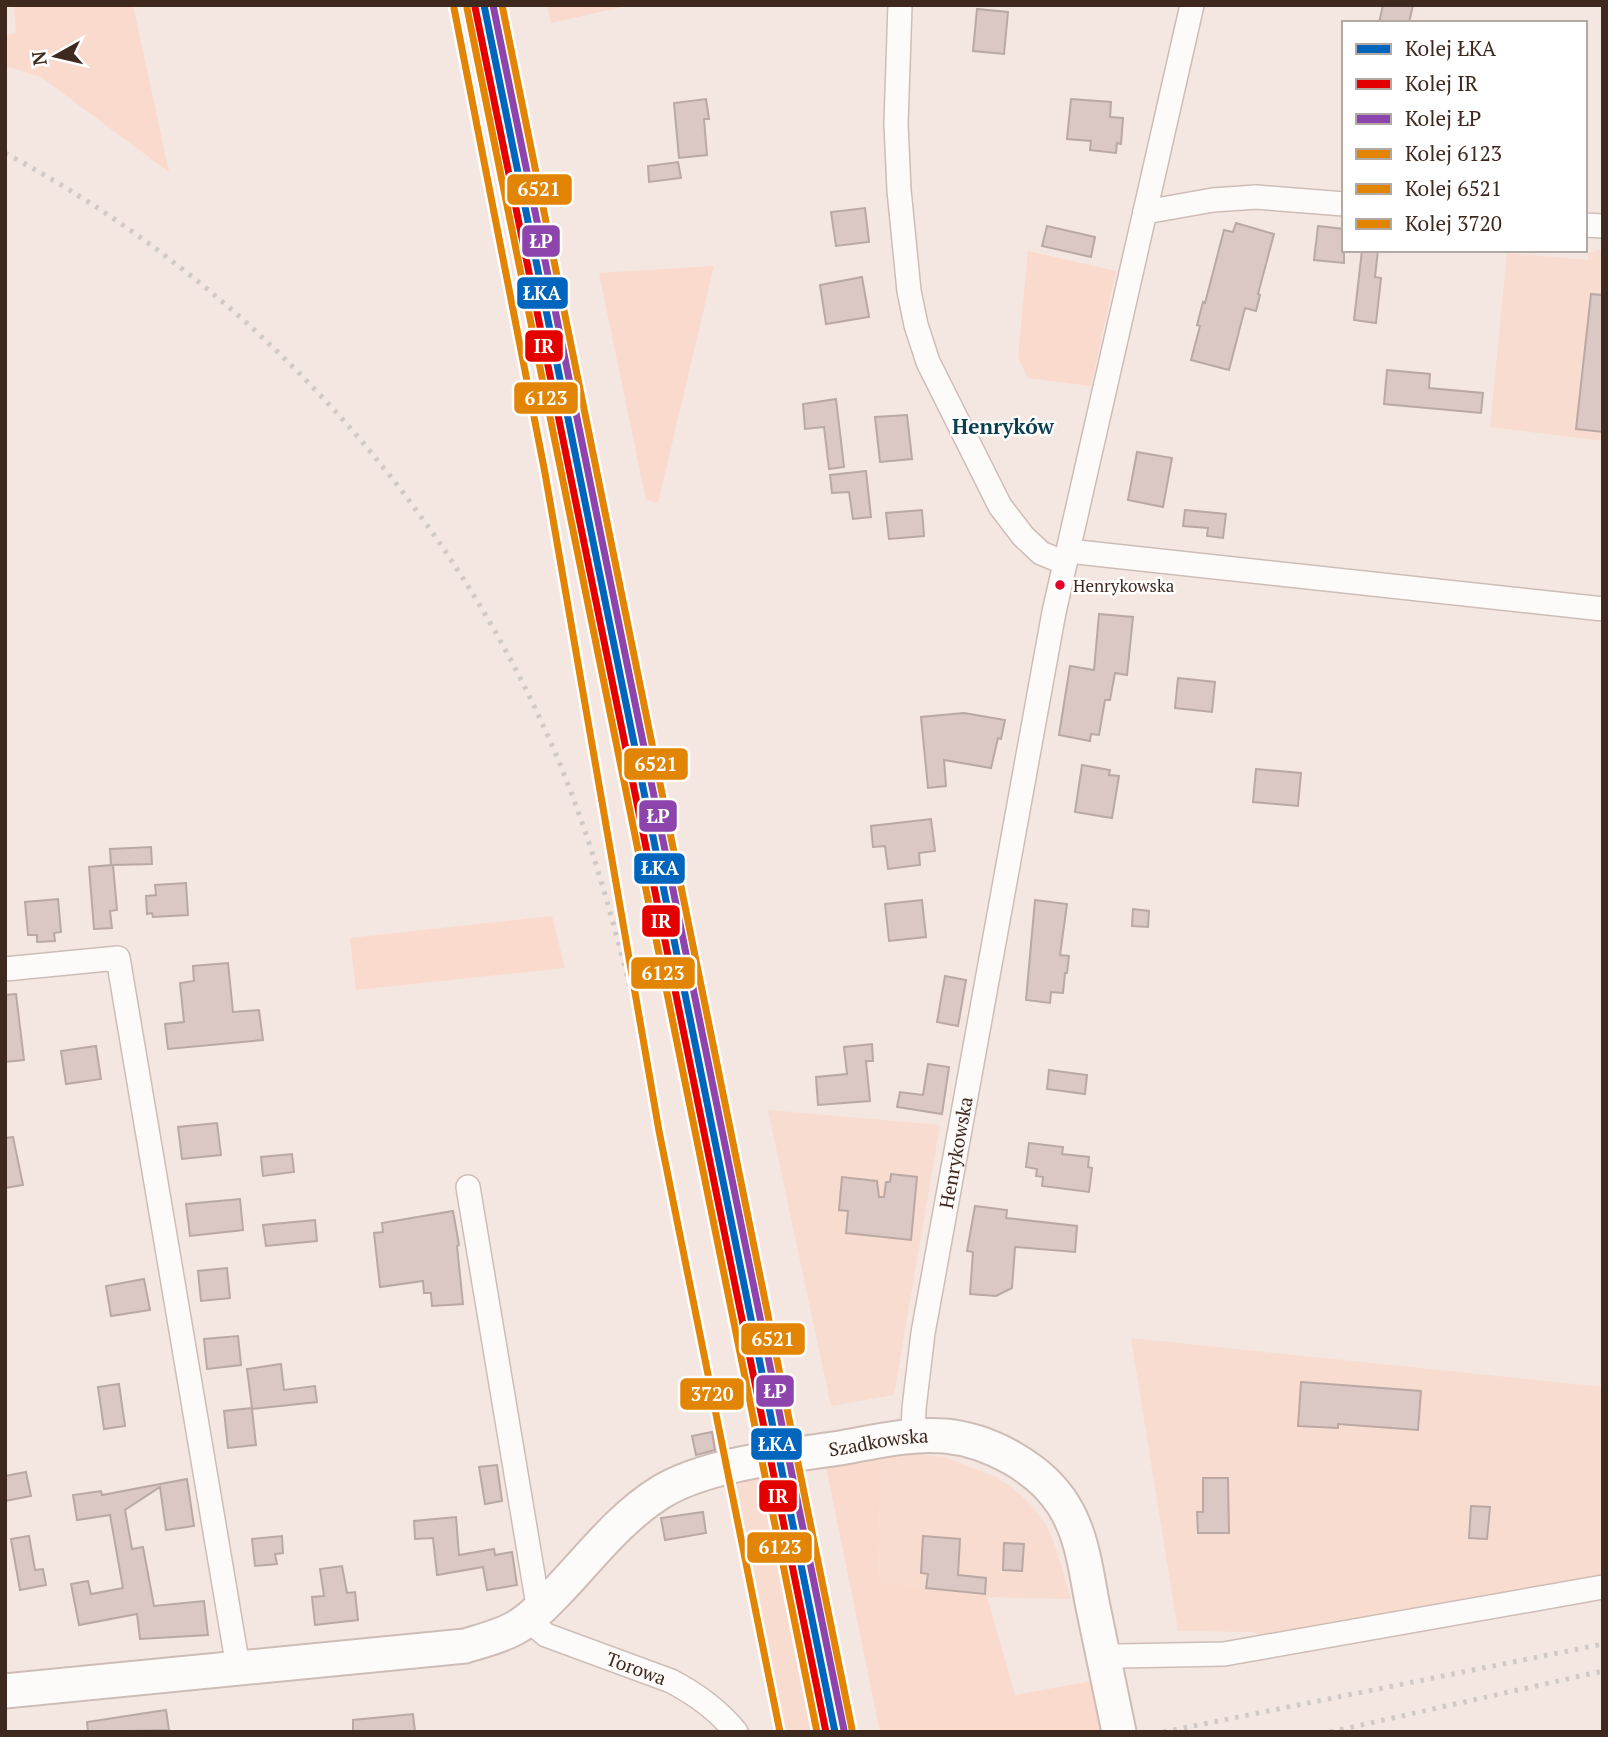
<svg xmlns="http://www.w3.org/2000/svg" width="1608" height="1737" font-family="'PT Serif',serif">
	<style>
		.built { fill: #f8dccf }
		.green { fill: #fadacc }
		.building { fill: #dbc8c4; stroke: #b9a8a4; stroke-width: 2 }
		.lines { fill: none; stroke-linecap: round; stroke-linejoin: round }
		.street-casing { stroke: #cebdb6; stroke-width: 26 }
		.secondary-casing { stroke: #cebdb6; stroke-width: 37 }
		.street { stroke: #fdfbfa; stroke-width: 23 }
		.secondary { stroke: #fdfbfa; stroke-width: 33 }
		.rail { stroke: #cfcac8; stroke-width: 5; stroke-dasharray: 3.5 7; stroke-linecap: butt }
		.rail-1-casing { stroke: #fff; stroke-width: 12 }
		.rail-2-casing { stroke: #fff; stroke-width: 12 }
		.rail-3-casing { stroke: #fff; stroke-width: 12 }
		.rail-4-casing { stroke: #fff; stroke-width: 12 }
		.rail-5-casing { stroke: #fff; stroke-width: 12 }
		.rail-6-casing { stroke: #fff; stroke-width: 12 }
		.rail-1 { stroke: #0065bd; stroke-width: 7 }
		.rail-2 { stroke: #e50000; stroke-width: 7 }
		.rail-3 { stroke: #8e44ad; stroke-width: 7 }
		.rail-4 { stroke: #e28504; stroke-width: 7 }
		.rail-5 { stroke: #e28504; stroke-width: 7 }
		.rail-6 { stroke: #e28504; stroke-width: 7 }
		.bus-dot { fill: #e4002b; stroke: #fff; stroke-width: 2.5 }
		.labels { text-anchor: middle; stroke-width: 5; stroke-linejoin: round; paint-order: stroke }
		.bus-label { font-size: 17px; fill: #3f281e; stroke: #fff; text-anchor: start }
		.street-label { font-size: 19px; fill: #3f281e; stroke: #fff }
		.neighbourhood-label { font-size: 21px; font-weight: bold; fill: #0a3f50; stroke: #fff }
		.line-badge { stroke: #fff; stroke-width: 2.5 }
		.badge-label { font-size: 19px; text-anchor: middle; font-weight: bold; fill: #fff }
	</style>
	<rect width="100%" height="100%" fill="#f4e6e0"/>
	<!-- built -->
	<path class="built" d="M 1599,250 L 1603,250 L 1603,441 L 1490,427 L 1507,253 L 1588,260 L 1588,253 Z
		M 768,1110 L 940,1125 L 894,1395 L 831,1406 Z
		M 1131,1338 L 1603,1387 L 1603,1578 L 1264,1637 L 1252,1632 L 1178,1631 Z
		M 881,1450 L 944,1457 L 996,1477 L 1013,1488 L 1031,1505 L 1047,1526 L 1057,1551 L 1071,1599 L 987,1597 L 878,1581 Z
		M 804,1466 L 858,1732 L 776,1732 L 725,1483 Z"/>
	<!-- green -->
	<path class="green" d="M 14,5 L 133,5 L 169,172 L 41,77 L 5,66 L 5,35 L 16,33 Z
		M 547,5 L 631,5 L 551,23 Z
		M 1028,251 L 1116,271 L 1091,386 L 1028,378 L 1018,357 Z
		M 714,266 L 658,503 L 646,500 L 599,273 Z
		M 552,916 L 565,968 L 356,990 L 350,938 Z
		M 881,1450 L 878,1581 L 987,1597 L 1015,1695 L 1092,1681 L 1102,1732 L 880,1732 L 825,1462 Z"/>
	<!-- building -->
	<path class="building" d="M 1383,5 L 1413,5 L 1409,23 L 1379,23 Z
		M 977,9 L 1008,12 L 1004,54 L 973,51 Z
		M 706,99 L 709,119 L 704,119 L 707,155 L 679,158 L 674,103 Z
		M 1071,99 L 1111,102 L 1110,117 L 1123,118 L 1121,144 L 1117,143 L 1116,153 L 1090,150 L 1091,141 L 1067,139 Z
		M 678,162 L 681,178 L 649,182 L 648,166 Z
		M 865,208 L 869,242 L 836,246 L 831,212 Z
		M 1236,223 L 1274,234 L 1258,294 L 1260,295 L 1256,311 L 1245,308 L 1229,370 L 1191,360 L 1200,326 L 1197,325 L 1203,302 L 1205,303 L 1224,230 L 1233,232 Z
		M 1047,226 L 1095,237 L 1091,257 L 1042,246 Z
		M 1318,226 L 1344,229 L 1344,263 L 1314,260 Z
		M 1362,250 L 1378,250 L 1375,277 L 1381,278 L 1376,323 L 1354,320 Z
		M 862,277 L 869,317 L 826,324 L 820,285 Z
		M 1591,294 L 1603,295 L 1603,432 L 1576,429 Z
		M 1387,370 L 1430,374 L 1429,388 L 1483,393 L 1481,413 L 1384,404 Z
		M 836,399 L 844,467 L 829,469 L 824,427 L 805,429 L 803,404 Z
		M 907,415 L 912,459 L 880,462 L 875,417 Z
		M 1137,452 L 1172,458 L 1163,507 L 1128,500 Z
		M 866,471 L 871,517 L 853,519 L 849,492 L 832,493 L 830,475 Z
		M 922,510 L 924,536 L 889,539 L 886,513 Z
		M 1185,510 L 1226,514 L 1223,538 L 1207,536 L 1208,528 L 1183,526 Z
		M 1099,614 L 1133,617 L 1127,675 L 1115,673 L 1110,700 L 1105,700 L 1099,735 L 1091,734 L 1090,741 L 1059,735 L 1070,666 L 1094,670 Z
		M 1178,678 L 1215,682 L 1212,712 L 1175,708 Z
		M 964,713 L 1005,720 L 1001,739 L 998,738 L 991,768 L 944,760 L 946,786 L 928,788 L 921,717 Z
		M 1082,765 L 1110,770 L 1109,775 L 1119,776 L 1112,818 L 1075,812 Z
		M 1256,769 L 1301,773 L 1298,806 L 1253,802 Z
		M 931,819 L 935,851 L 919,853 L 920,865 L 888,869 L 885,846 L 873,847 L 871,826 Z
		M 151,847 L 152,864 L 113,865 L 117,910 L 110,911 L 112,928 L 94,929 L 89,867 L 111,865 L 110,849 Z
		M 186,883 L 188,915 L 153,917 L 152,913 L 147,914 L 146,896 L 156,895 L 155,885 Z
		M 58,899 L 61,932 L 54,933 L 55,941 L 37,942 L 37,935 L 28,935 L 25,902 Z
		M 922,900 L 926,937 L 889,941 L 885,904 Z
		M 1035,900 L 1067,904 L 1060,955 L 1069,956 L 1067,973 L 1065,973 L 1063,993 L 1051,992 L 1050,1003 L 1026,1000 Z
		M 1133,909 L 1149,911 L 1148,927 L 1132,926 Z
		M 228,963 L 233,1012 L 259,1010 L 263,1040 L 168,1049 L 165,1024 L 184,1022 L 180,983 L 194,981 L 193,966 Z
		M 945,976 L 966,980 L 958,1026 L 937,1022 Z
		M 16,994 L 24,1060 L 5,1062 L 5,995 Z
		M 872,1044 L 873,1061 L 866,1061 L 870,1101 L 818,1105 L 816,1077 L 847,1074 L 844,1047 Z
		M 96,1046 L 101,1079 L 66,1084 L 61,1051 Z
		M 928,1064 L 949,1067 L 942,1114 L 897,1107 L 900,1092 L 923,1095 Z
		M 1049,1070 L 1087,1075 L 1085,1094 L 1047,1089 Z
		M 217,1123 L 221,1155 L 182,1159 L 178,1127 Z
		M 13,1137 L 23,1185 L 5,1188 L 5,1138 Z
		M 1029,1143 L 1063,1147 L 1062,1154 L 1089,1157 L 1088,1167 L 1092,1168 L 1089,1192 L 1042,1186 L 1043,1177 L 1036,1176 L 1037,1169 L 1026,1167 Z
		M 292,1154 L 294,1172 L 263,1176 L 261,1157 Z
		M 891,1174 L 917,1177 L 911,1240 L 846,1233 L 848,1211 L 839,1210 L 842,1177 L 877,1181 L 879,1197 L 884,1197 L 886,1182 L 890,1182 Z
		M 240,1199 L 243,1230 L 190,1236 L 186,1204 Z
		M 975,1206 L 1007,1210 L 1006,1218 L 1077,1226 L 1075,1252 L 1015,1247 L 1012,1288 L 996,1296 L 970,1294 L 973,1252 L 967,1251 Z
		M 453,1211 L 459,1245 L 457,1246 L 463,1304 L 432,1306 L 431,1293 L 424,1293 L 423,1281 L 380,1287 L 374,1233 L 383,1232 L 382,1223 Z
		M 315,1220 L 317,1241 L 266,1246 L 263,1225 Z
		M 227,1268 L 230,1298 L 201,1301 L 198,1271 Z
		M 144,1279 L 150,1310 L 111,1316 L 106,1286 Z
		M 238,1336 L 241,1365 L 207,1369 L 204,1339 Z
		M 281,1364 L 284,1390 L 315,1386 L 317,1402 L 252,1409 L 256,1445 L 228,1448 L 224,1411 L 252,1408 L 247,1369 Z
		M 1301,1382 L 1421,1391 L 1418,1430 L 1338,1424 L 1338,1428 L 1298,1426 Z
		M 119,1384 L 125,1426 L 104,1429 L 98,1387 Z
		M 712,1432 L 715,1450 L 696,1455 L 692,1436 Z
		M 497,1465 L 502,1501 L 485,1504 L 479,1467 Z
		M 26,1472 L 31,1496 L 5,1501 L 5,1476 Z
		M 1203,1478 L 1228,1478 L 1229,1533 L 1198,1533 L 1197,1512 L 1203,1512 Z
		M 187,1479 L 194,1526 L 166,1530 L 160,1487 L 125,1510 L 132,1549 L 143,1547 L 154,1606 L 204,1601 L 208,1635 L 140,1639 L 137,1614 L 79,1625 L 71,1584 L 88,1581 L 91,1594 L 123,1588 L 110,1515 L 77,1520 L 73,1495 L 101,1491 L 102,1495 Z
		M 1471,1506 L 1490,1507 L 1487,1539 L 1469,1538 Z
		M 703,1512 L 706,1533 L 665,1540 L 661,1518 Z
		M 456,1517 L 459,1555 L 494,1549 L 495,1555 L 512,1552 L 517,1585 L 487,1590 L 483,1567 L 437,1575 L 433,1538 L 415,1539 L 414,1521 Z
		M 29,1536 L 35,1570 L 43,1569 L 46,1585 L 20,1590 L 11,1539 Z
		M 282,1536 L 283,1553 L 275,1554 L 277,1564 L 255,1566 L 252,1539 Z
		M 923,1536 L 960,1539 L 958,1575 L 986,1578 L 985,1594 L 926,1588 L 928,1574 L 921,1573 Z
		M 1004,1543 L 1024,1544 L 1022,1571 L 1003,1570 Z
		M 342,1566 L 347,1593 L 355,1592 L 358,1620 L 315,1625 L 312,1597 L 324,1596 L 320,1569 Z
		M 166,1710 L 169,1730 L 88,1732 L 87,1722 Z
		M 413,1714 L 415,1732 L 353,1732 L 353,1720 Z"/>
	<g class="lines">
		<!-- street casing -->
		<g class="street-casing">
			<g id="street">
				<path d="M 900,5 L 896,124 L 899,190 L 909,291 L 916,325 L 928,362 L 1000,506 L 1023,536 L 1041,553 L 1065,563"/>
				<path d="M 1145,212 L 1213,200 L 1256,197 L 1344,204"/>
				<path d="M 1585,225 L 1603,226"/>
				<path d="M 1068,551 L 1603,609"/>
				<path d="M 5,969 L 118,958 L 238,1667"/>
				<path d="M 468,1187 L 539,1611"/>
				<path id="s1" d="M 913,1436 L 914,1408 L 923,1333 L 1054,612 L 1192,5"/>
				<path id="s2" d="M 527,1619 L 546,1635 L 671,1681 C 696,1694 718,1710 736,1732"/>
				<path d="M 1104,1659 L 1119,1656 L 1224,1654 L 1603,1587"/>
			</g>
		</g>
		<!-- secondary casing -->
		<g class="secondary-casing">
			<g id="secondary">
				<path id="s3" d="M 5,1691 L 465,1646 C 481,1641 499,1637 515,1628 C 530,1620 542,1607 555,1594 C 589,1559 619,1518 661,1492 C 707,1464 786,1456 840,1448 C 874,1442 909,1433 945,1436 C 989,1440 1041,1468 1064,1506 C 1082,1535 1086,1570 1092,1602 C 1101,1645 1110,1689 1119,1732"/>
			</g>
		</g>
		<!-- street -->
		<use href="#street" class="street"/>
		<!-- secondary -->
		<use href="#secondary" class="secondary"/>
		<!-- rail -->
		<path class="rail" d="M 5,153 C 250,284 449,501 557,757 C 593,843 617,933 639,1024 L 782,1732
			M 1163,1732 L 1603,1644
			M 1330,1732 L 1603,1671"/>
		<!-- rail-1 casing -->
		<g class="rail-1-casing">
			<path id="rail-1" d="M 484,5 L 835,1732"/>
		</g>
		<!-- rail-2 casing -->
		<g class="rail-2-casing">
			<path id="rail-2" d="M 475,7 L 826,1732"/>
		</g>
		<!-- rail-3 casing -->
		<g class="rail-3-casing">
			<path id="rail-3" d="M 493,5 L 844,1730"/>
		</g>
		<!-- rail-4 casing -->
		<g class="rail-4-casing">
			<path id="rail-4" d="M 467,8 L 817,1732"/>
		</g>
		<!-- rail-5 casing -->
		<g class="rail-5-casing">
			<path id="rail-5" d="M 502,5 L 852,1729"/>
		</g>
		<!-- rail-6 casing -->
		<g class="rail-6-casing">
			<path id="rail-6" d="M 454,8 L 545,473 L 659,1131 L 780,1732"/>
		</g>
		<!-- rail-1 -->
		<use href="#rail-1" class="rail-1"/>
		<!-- rail-2 -->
		<use href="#rail-2" class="rail-2"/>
		<!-- rail-3 -->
		<use href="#rail-3" class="rail-3"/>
		<!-- rail-4 -->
		<use href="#rail-4" class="rail-4"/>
		<!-- rail-5 -->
		<use href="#rail-5" class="rail-5"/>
		<!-- rail-6 -->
		<use href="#rail-6" class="rail-6"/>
	</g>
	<!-- markers -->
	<circle class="bus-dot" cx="1060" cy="585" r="6"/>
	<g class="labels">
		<!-- bus labels -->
		<g class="bus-label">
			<text x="1073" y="592">Henrykowska</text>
		</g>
		<!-- street labels -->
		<g class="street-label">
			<text dy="7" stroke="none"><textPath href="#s1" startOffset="287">Henrykowska</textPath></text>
			<text dy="7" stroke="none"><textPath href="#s3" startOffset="940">Szadkowska</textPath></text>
			<text dy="7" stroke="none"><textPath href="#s2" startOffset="121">Torowa</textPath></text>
		</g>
		<!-- neighbourhood labels -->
		<g class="neighbourhood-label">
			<text x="1003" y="434">Henryków</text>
		</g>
	</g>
	<g class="line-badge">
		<rect x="506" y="173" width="67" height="33" rx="7" fill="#e28504"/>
		<rect x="521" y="224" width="40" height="34" rx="7" fill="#8e44ad"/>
		<rect x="516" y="276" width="53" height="34" rx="7" fill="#0065bd"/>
		<rect x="524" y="329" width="40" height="34" rx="7" fill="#e50000"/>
		<rect x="513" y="381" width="66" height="34" rx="7" fill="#e28504"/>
		<rect x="623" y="747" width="66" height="34" rx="7" fill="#e28504"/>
		<rect x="638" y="799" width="40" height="34" rx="7" fill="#8e44ad"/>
		<rect x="633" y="852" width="53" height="33" rx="7" fill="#0065bd"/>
		<rect x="641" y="904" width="40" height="34" rx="7" fill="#e50000"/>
		<rect x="630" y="956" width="66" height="34" rx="7" fill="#e28504"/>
		<rect x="740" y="1322" width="66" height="34" rx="7" fill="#e28504"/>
		<rect x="755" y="1374" width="40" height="34" rx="7" fill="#8e44ad"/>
		<rect x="679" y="1377" width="66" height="34" rx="7" fill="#e28504"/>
		<rect x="750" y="1427" width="53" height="34" rx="7" fill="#0065bd"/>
		<rect x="758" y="1479" width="40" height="34" rx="7" fill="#e50000"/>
		<rect x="746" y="1531" width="67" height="33" rx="7" fill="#e28504"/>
	</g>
	<g class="badge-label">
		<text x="539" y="196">6521</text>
		<text x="541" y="248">ŁP</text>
		<text x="542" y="300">ŁKA</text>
		<text x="544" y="353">IR</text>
		<text x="546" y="405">6123</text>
		<text x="656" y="771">6521</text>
		<text x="658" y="823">ŁP</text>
		<text x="660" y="875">ŁKA</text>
		<text x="661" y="928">IR</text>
		<text x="663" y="980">6123</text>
		<text x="773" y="1346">6521</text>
		<text x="775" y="1398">ŁP</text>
		<text x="712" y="1401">3720</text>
		<text x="777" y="1451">ŁKA</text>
		<text x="778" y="1503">IR</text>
		<text x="780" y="1554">6123</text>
	</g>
	<!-- border -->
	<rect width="1608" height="1737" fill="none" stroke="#3f281e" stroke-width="14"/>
	<!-- legend -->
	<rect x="1342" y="21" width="245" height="231" fill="#ffffff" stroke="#b2a9a5" stroke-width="2"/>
	<rect x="1356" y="44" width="35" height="10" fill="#0065bd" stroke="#b2a9a5" stroke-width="2"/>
	<text x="1405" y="56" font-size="21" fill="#3f281e">Kolej ŁKA</text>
	<rect x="1356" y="79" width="35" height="10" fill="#e50000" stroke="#b2a9a5" stroke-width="2"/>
	<text x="1405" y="91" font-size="21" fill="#3f281e">Kolej IR</text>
	<rect x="1356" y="114" width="35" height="10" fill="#8e44ad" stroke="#b2a9a5" stroke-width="2"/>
	<text x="1405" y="126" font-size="21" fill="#3f281e">Kolej ŁP</text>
	<rect x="1356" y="149" width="35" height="10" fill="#e28504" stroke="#b2a9a5" stroke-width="2"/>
	<text x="1405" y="161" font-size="21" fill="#3f281e">Kolej 6123</text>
	<rect x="1356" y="184" width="35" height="10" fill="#e28504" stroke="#b2a9a5" stroke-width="2"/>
	<text x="1405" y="196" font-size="21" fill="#3f281e">Kolej 6521</text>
	<rect x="1356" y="219" width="35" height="10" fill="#e28504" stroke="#b2a9a5" stroke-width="2"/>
	<text x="1405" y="231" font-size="21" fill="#3f281e">Kolej 3720</text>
	<!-- north arrow -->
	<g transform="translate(56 56) rotate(262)" stroke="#ffffff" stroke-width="5" paint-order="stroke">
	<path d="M0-5L12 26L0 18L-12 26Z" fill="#3f281e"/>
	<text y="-10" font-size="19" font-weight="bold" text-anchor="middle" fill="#3f281e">N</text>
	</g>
</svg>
